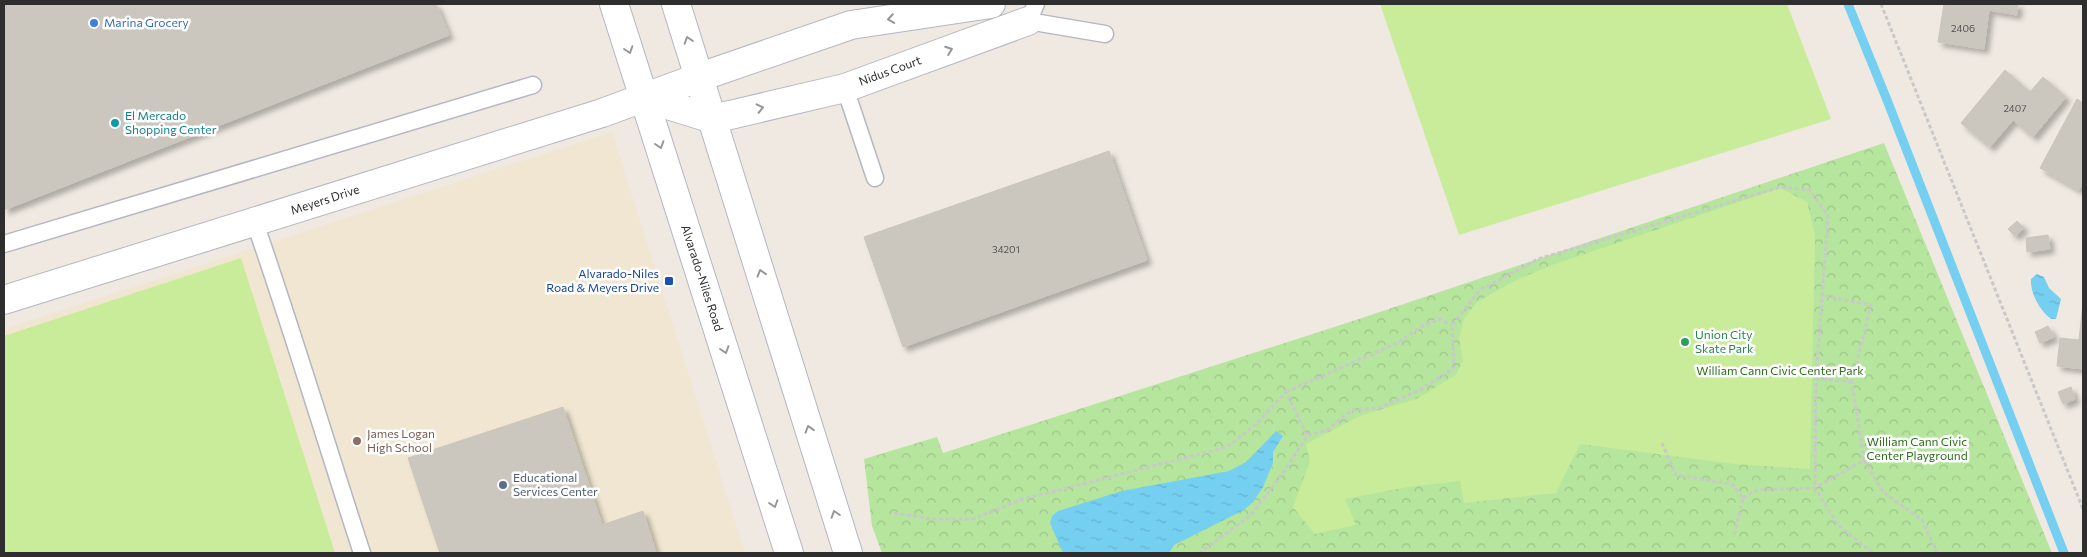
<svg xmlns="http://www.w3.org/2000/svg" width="2087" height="557" viewBox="0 0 2087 557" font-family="Commissioner,sans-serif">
	<defs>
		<pattern id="park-crowns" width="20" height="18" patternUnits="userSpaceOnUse" patternTransform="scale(1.25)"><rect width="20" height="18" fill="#b6e59e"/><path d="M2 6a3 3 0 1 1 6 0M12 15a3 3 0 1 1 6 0" fill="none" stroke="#9dc588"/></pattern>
		<pattern id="water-ripples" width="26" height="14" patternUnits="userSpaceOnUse" patternTransform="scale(1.25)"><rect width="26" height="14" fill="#75cff0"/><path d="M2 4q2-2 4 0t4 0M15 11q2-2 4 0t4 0" fill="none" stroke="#66b2ce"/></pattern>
		<filter id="shadow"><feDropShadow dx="4.5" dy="4.5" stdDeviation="2.5" flood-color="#0004"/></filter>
	</defs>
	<rect width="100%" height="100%" fill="#efe9e1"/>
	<!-- education -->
	<path fill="#f0e6d1" d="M612,132L745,553H4V329Z"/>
	<!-- park -->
	<path fill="url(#park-crowns)" d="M1884,143L2052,553H882L872,526L864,459L937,437L943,453L1356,320Z"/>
	<!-- pitch -->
	<path fill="#c9ec9a" d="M1380,4H1787L1831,119L1459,235Z
		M1780,188L1807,202L1815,235L1810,469L1734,464L1580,444L1556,493L1464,503L1460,481L1408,487L1345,499L1356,525L1315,534L1293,507L1310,461L1306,444L1360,416L1416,399L1456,375L1463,360L1459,338L1464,319L1476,303L1514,281L1552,265Z
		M241,258L335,553H4V336Z"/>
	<!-- water -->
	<path fill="url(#water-ripples)" d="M2037,274L2044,277L2049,288L2061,299L2056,319H2051C2040,310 2030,294 2031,279Z
		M1276,431L1283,436L1273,452V463L1263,487L1253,502L1244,510L1174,545L1169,553H1063L1050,523L1052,516L1058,511L1122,491L1229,471L1246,462Z"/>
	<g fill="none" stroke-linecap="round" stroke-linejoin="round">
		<!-- stream -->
		<path stroke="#75cff0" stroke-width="9" d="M1848,4L1887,100L2064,553"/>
	</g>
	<!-- building -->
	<path fill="#cbc7bf" stroke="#cbc5ba" filter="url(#shadow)" d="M4,4H436L449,35L4,210Z
		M1944,4H2018L2017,15L1989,10L1984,49L1938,42Z
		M2005,70L2030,92L2043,77L2066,97L2033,137L2013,120L1990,147L1961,123Z
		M2077,99L2083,103V181L2079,190L2040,168Z
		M1109,151L1147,260L903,347L864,237Z
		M2017,221L2024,228L2015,236L2008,229Z
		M2048,235L2050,249L2027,252L2026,238Z
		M2083,303V369L2057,366L2060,338L2079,340Z
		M2048,326L2054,337L2040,343L2035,332Z
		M2071,387L2075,399L2063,404L2058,392Z
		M563,407L602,525L643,511L656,553H440L408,458Z"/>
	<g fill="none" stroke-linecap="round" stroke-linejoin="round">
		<!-- service casing -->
		<g stroke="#b4b7c1" stroke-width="19">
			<path id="service" d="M1036,4L1028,21L1105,34
				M845,88L875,178
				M255,223C293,332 326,443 362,553
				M4,244L533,85"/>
		</g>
		<!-- minor casing -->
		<g stroke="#b4b7c1" stroke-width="30">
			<path id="minor" d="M700,77L851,25L991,4
				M713,119L845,88L1028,21"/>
		</g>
		<!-- tertiary casing -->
		<g stroke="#b4b7c1" stroke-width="30">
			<path id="tertiary" d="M645,98L713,119
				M4,300L602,113L700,77"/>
		</g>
		<!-- secondary casing -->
		<g stroke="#b4b7c1" stroke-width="30">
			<path id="secondary" d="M614,4L789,553
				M676,4L848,553"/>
		</g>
		<!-- path -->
		<path stroke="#c9c9c9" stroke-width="3" stroke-dasharray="4 2.5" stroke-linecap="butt" d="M1881,4L2083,509
			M1816,378L1852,382
			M1286,392L1399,342L1424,325L1440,319L1452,325
			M1662,443L1676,475L1732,484L1743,498L1734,535
			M1864,460L1883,492L1922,520L1937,553
			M1743,498L1757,490L1815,488L1864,460L1852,382L1871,305L1821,295
			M894,513L933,519H973L1020,500L1227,447L1254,426L1286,392L1307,436L1327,430L1352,410L1379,408L1420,390L1454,368L1452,325L1480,290L1538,259L1781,187L1810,190L1828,216L1816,378L1815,488L1838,525L1873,553
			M1199,553L1251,515L1285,470L1307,436"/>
		<!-- service -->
		<use href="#service" stroke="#fff" stroke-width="16"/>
		<!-- minor -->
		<use href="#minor" stroke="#fff" stroke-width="28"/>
		<!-- tertiary -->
		<use href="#tertiary" stroke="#fff" stroke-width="28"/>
		<!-- secondary -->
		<use href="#secondary" stroke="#fff" stroke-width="28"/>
	</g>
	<!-- one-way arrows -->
	<defs><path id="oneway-chevron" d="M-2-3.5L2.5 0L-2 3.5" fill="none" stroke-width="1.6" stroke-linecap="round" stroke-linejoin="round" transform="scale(1.25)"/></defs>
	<g stroke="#969696">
		<use href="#oneway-chevron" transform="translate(891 19) rotate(171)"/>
		<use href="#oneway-chevron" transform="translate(688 40) rotate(-108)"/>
		<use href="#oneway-chevron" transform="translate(629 50) rotate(72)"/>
		<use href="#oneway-chevron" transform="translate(949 50) rotate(-20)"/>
		<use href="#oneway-chevron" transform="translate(760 108) rotate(-13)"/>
		<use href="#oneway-chevron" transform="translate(660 145) rotate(72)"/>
		<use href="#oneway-chevron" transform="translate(761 273) rotate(-107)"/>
		<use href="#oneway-chevron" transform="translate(725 350) rotate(72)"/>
		<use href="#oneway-chevron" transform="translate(809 429) rotate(-107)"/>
		<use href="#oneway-chevron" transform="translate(774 504) rotate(72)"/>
		<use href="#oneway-chevron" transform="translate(835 514) rotate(-108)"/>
	</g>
	<!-- markers -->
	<circle fill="#3f7fe0" stroke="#fff" stroke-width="2" cx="94" cy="23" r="5"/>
	<circle fill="#0f9aa8" stroke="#fff" stroke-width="2" cx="115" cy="123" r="5"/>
	<rect fill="#1a4fb4" stroke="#fff" stroke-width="2" x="664" y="276" width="10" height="10" rx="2.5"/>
	<circle fill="#2e9e5b" stroke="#fff" stroke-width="2" cx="1685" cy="342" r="5"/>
	<circle fill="#8d6e63" stroke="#fff" stroke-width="2" cx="357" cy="441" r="5"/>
	<circle fill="#5c6f8a" stroke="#fff" stroke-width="2" cx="503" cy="485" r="5"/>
	<g text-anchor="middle" stroke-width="5" stroke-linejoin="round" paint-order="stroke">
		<!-- number labels -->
		<g font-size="10" fill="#555452">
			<text x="1963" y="32">2406</text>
			<text x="2015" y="112">2407</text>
			<text x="1006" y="253">34201</text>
		</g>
		<!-- shop labels -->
		<g font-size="12" fill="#366cbe" stroke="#fff" text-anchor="start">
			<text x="104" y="27">Marina Grocery</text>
		</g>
		<!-- street labels -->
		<g font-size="12" fill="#2e2e2e" stroke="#fff">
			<text transform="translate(890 71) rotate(-20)" y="4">Nidus Court</text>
			<text transform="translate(325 200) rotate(-18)" y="4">Meyers Drive</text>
			<text transform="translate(702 278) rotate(72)" y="4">Alvarado-Niles Road</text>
		</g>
		<!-- culture labels -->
		<g font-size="12" fill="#0d838f" stroke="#fff" text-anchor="start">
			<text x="125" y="120">El Mercado<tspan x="125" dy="14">Shopping Center</tspan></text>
		</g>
		<!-- transit labels -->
		<g font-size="12" fill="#164399" stroke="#fff" text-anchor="end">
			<text x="659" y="278">Alvarado-Niles<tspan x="659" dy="14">Road &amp; Meyers Drive</tspan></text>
		</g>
		<!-- leisure labels -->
		<g font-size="12" fill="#27864d" stroke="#fff" text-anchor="start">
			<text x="1695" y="339">Union City<tspan x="1695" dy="14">Skate Park</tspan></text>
		</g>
		<!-- park labels -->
		<g font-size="12" fill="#2c6e1b" stroke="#fff">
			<text x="1780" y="375">William Cann Civic Center Park</text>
			<text x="1917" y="446">William Cann Civic<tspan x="1917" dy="14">Center Playground</tspan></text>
		</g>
		<!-- education labels -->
		<g font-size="12" fill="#785e54" stroke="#fff" text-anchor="start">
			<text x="367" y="438">James Logan<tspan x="367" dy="14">High School</tspan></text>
		</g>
		<!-- service labels -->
		<g font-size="12" fill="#4e5e75" stroke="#fff" text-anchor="start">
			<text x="513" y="482">Educational<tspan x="513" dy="14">Services Center</tspan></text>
		</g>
	</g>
	<!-- border -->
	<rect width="2087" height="557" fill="none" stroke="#2e2e2e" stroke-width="10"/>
</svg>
